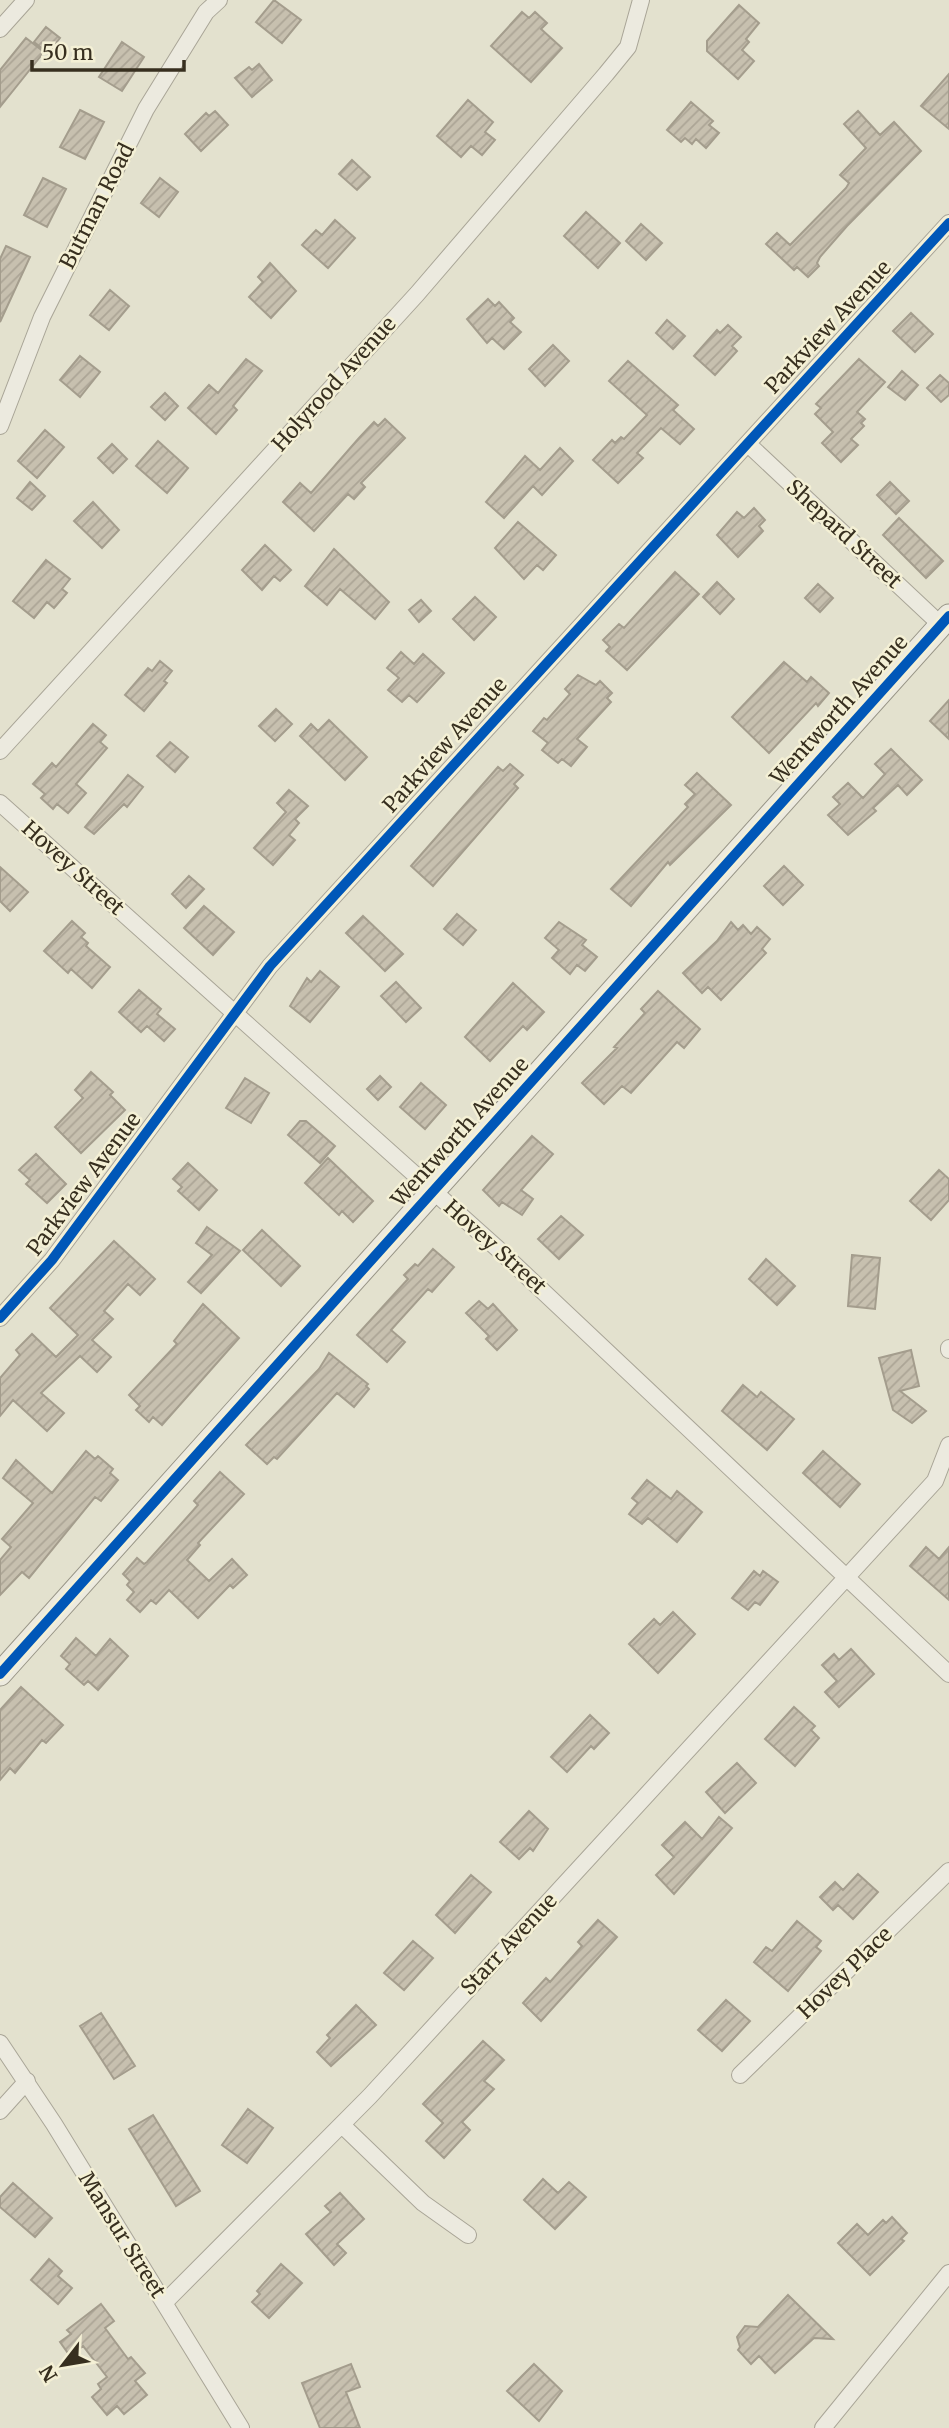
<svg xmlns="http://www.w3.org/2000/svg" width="949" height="2428" viewBox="0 0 949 2428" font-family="Merriweather,serif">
	<defs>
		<pattern id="building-hatch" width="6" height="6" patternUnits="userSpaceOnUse" patternTransform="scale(1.75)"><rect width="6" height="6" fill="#c7c0af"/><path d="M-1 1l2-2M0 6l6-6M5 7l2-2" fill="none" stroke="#aca596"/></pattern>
	</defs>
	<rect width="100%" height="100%" fill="#e3e1ce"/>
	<!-- building -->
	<path fill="url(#building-hatch)" stroke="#a49d8d" stroke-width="2" d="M274,0L301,20L282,43L256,22Z
		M739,5L759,23L746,39L749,42L742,50L754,61L738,79L707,51V41Z
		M522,12L529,18L535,12L547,23L541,29L562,48L531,82L491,46Z
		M46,27L60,38L48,53L34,42Z
		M26,38L44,52L0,107V70Z
		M122,42L144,57L122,91L99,77Z
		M259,64L272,80L252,97L235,78L249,67L252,70Z
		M949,74V129L921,106Z
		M468,100L493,122L485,132L495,140L482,155L471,146L461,157L437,136Z
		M691,102L713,121L709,125L719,133L706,148L696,139L692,144L685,138L681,142L667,130Z
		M80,110L104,122L85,159L60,147Z
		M215,111L228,125L201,151L185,134L206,113L209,116Z
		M858,111L880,135L894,122L921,151L847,226L820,257L817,263L819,266L808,277L797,267L794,270L766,244L777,233L790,245L846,188L849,183L840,175L866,148L844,124Z
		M352,160L370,177L357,190L339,174Z
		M43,178L66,189L47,227L24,215Z
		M160,178L178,192L159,217L141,203Z
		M586,212L620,243L598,268L564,236Z
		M335,220L355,238L328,268L302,245L316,230L322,235Z
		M641,224L662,243L646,260L626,241Z
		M6,246L30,257L0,322V259Z
		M270,263L296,291L271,318L249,297L263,282L258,277Z
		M110,290L129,306L109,330L90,315Z
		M488,299L495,306L499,302L514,318L510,322L521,332L504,349L492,338L487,343L467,319Z
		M911,313L933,334L915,352L893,331Z
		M667,320L685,336L673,349L656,333Z
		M728,325L741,337L732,346L737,351L715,375L694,356L717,330L720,333Z
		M553,345L569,361L545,386L529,369Z
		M80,356L100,372L80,397L60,380Z
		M246,359L262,371L233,406L237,410L216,434L188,408L209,385L218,393Z
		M859,359L885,382L857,412L865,419L861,423L864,426L851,439L858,445L841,462L822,443L833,432L815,414L821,408L816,404Z
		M628,361L678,405L673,410L694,429L680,444L661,428L637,453L643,458L618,483L593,460L612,440L615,443L621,437L624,439L647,415L609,381Z
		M902,371L918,385L905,400L888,387Z
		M940,375L949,383V395L941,402L927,388Z
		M165,393L178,406L165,420L151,407Z
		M385,419L405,438L361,483L365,487L354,499L348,494L314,531L283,502L300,483L311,493L359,438L374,422L378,426Z
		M45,430L64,447L37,478L18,461Z
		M158,441L188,468L167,493L136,466Z
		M112,444L127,459L113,473L98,458Z
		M560,448L573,461L542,495L533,486L504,518L486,502L525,456L540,470Z
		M30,482L45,496L32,510L17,498Z
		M890,482L909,501L896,514L877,495Z
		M93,502L119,530L102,548L74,521Z
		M754,508L765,520L759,526L763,531L738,557L717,535L737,512L744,518Z
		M899,518L943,561L926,578L883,535Z
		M518,522L556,555L543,570L537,565L524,579L495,548Z
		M265,545L291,570L280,581L274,576L262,590L242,570Z
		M334,549L389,602L375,619L340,589L327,605L305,586Z
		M46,560L70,579L62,589L67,593L54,608L47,602L34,618L13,601Z
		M675,572L699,594L627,670L606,651L610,647L603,640L619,624L624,628Z
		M717,582L734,599L720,614L703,597Z
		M818,584L833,598L820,612L805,598Z
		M475,597L496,617L474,640L453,619Z
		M421,600L431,611L419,622L409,610Z
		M401,652L414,664L423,654L444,673L417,702L409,695L402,702L388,690L399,678L387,668Z
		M160,661L172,671L164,681L167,683L144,711L125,695L148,668L152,671Z
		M784,662L807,682L811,677L829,693L818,706L816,703L769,753L732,717Z
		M578,675L596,685L600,681L612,693L607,698L611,702L577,739L587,747L571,766L562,759L558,763L542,750L548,743L533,731L544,718L547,720L570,694L565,689Z
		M949,700V739L930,721Z
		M276,709L292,724L275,741L259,726Z
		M329,720L367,757L345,780L300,736L311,724L318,731Z
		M93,724L106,735L100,742L107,748L76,784L86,793L68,813L57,804L53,809L41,798L45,794L33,784L52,763L56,767Z
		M170,742L188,757L175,772L157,756Z
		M891,749L922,780L907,795L898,785L873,808L876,811L848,835L828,815L840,804L833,797L848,783L863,798L885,774L875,764Z
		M510,764L523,775L514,784L518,788L433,886L411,866L498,767L503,771Z
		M697,773L731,805L670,865L668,862L631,906L611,889L688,807L685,804L695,794L685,785Z
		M128,775L143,787L127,807L124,804L94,834L85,827Z
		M289,790L308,806L295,819L299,823L289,835L295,840L273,865L254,848L286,812L277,803Z
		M784,866L803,885L783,905L764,886Z
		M0,867L28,892L10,911L0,901Z
		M189,876L204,889L186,908L172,894Z
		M204,906L234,932L213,955L184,928Z
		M457,914L476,930L463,945L444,929Z
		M363,916L403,954L385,971L346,933Z
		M72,921L85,933L81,937L88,943L86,946L110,967L92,988L71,969L68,973L44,951Z
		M559,922L586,940L582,945L597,957L585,971L577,965L570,974L552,958L559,950L545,938Z
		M731,922L738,930L743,925L751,934L757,927L770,939L762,949L766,953L721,1000L708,987L702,993L683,973L717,941Z
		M320,971L339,987L310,1022L290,1006L307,978L311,982Z
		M396,982L421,1008L406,1022L381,996Z
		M513,983L544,1012L527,1030L523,1026L490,1061L465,1037Z
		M139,990L161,1009L157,1014L175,1029L164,1041L147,1026L141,1032L119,1012Z
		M658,991L700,1029L684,1048L677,1042L631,1093L622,1086L604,1104L582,1083L617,1048L614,1047L645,1013L641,1009Z
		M91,1072L113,1092L110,1095L125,1110L81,1153L55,1127L83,1098L75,1090Z
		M380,1076L391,1087L378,1100L367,1089Z
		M245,1078L269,1093L251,1123L226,1108Z
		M421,1083L446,1105L425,1129L400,1107Z
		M300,1121H306L335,1146L320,1163L288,1135Z
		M532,1136L553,1154L521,1190L533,1199L522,1215L502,1202L499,1206L483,1190Z
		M36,1154L66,1184L47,1203L26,1184L30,1180L19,1170Z
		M328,1158L373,1201L353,1222L342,1211L339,1215L305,1183Z
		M188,1163L217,1190L199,1210L178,1191L182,1187L173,1179Z
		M939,1170L949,1179V1200L931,1220L910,1201Z
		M561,1216L583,1235L559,1259L538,1239Z
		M207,1227L240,1251L201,1293L188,1282L212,1255L196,1243Z
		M262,1230L300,1266L281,1286L243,1250Z
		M114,1241L155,1279L140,1295L128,1284L104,1311L113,1319L92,1340L111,1357L97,1372L80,1356L41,1393L64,1413L47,1431L13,1400L0,1416V1378L20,1355L16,1350L32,1334L56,1357L78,1335L50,1308Z
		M433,1249L454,1267L432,1292L428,1289L391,1330L405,1342L387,1362L357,1335L408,1279L404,1275L415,1264L418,1266Z
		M852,1255L880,1258L875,1309L848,1306Z
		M766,1259L795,1286L777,1305L749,1279Z
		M479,1301L488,1309L493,1304L517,1330L497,1350L486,1339L489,1336L466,1313Z
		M203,1304L239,1338L162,1425L153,1417L149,1422L136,1410L140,1406L129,1395L177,1344L174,1341Z
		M911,1350L919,1386L900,1391L926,1411L912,1423L893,1410L879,1358Z
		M329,1353L368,1384L366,1386L369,1389L354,1407L337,1393L277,1459L274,1457L267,1464L246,1445L319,1369Z
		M743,1385L757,1397L761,1392L794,1419L767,1450L722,1411Z
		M86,1451L95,1459L98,1456L113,1469L110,1473L118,1480L101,1501L95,1497L29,1578L22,1572L0,1595V1560L11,1547L2,1539L33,1503L3,1478L16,1460L52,1493Z
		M823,1451L860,1484L840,1507L803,1473Z
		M220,1472L244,1494L198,1543L200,1545L187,1560L209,1581L232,1559L247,1575L233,1588L230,1585L198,1618L169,1590L156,1604L151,1600L140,1612L127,1600L134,1592L127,1585L130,1581L123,1574L137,1558L144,1564L147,1562L198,1505L194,1501Z
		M647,1480L671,1499L677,1491L702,1512L677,1542L648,1518L642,1524L629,1514L638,1503L632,1498Z
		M926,1547L939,1559L949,1547V1600L910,1566Z
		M754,1571L760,1576L763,1571L778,1582L760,1605L755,1602L748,1610L732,1598Z
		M673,1612L695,1634L658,1673L629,1644L654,1619L660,1625Z
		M76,1638L96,1656L110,1639L128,1656L98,1690L88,1681L84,1685L66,1669L70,1664L61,1656Z
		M851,1649L874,1674L839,1707L825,1692L837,1681L822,1665L834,1654L839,1660Z
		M21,1687L63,1725L46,1743L42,1740L15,1773L10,1768L0,1780V1710Z
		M794,1707L815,1726L811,1730L819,1738L795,1766L765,1739Z
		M590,1715L609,1733L594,1749L591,1746L567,1772L551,1757Z
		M737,1763L756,1783L725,1813L706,1792Z
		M529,1811L548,1829L533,1851L530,1848L519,1859L500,1842Z
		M719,1817L732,1828L674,1894L656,1875L674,1857L662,1845L685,1822L702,1839Z
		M858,1874L878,1892L853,1919L838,1905L833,1910L820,1897L835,1882L843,1890Z
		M471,1875L491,1892L455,1933L436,1915Z
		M598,1920L617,1937L541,2021L523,2003L546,1978L550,1982L582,1946L578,1942Z
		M797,1921L821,1941L816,1947L821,1951L788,1991L754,1962L766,1947L772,1951Z
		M413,1941L433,1958L404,1990L384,1973Z
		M726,2000L750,2021L722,2051L698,2030Z
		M356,2005L376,2025L331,2066L317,2052L330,2038L327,2035Z
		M101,2013L135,2066L114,2079L80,2026Z
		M483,2041L504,2060L484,2081L494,2089L462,2122L470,2130L444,2158L426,2141L443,2123L423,2104Z
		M248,2109L273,2128L247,2163L222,2145Z
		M153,2115L200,2191L176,2206L129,2129Z
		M543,2179L558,2193L569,2182L586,2197L555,2229L524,2200Z
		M13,2183L52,2218L35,2237L0,2207V2197Z
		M340,2193L364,2219L337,2244L346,2253L334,2265L306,2234L331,2212L325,2206Z
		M892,2217L907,2233L901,2239L904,2241L870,2275L838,2243L857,2224L868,2235L883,2220L886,2223Z
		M49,2259L62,2271L58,2276L72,2288L58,2304L31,2280Z
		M281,2264L302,2283L269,2318L252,2302L260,2294L257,2291Z
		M788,2295L833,2339L814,2338L775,2373L759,2356L751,2364L738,2350L740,2347L737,2337L745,2326L758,2327Z
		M101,2304L114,2321L105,2328L128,2359L131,2357L145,2373L135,2381L147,2395L124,2414L117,2406L107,2415L92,2397L101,2389L98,2384L107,2377L83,2346L70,2356L60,2342L71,2334L67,2330Z
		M351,2364L360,2387L346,2392L360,2428H320L302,2383Z
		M534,2364L562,2391L539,2421L507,2391Z"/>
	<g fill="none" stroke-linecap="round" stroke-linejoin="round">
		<!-- street casing -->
		<g stroke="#a9a597" stroke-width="18">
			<path id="street" d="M0,29L26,0
				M0,426L42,317L146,109L206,12L219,0
				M748,444L941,625
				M0,751L417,294L606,74L628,47L641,0
				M0,803L498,1249L949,1674
				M0,1318L52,1260L270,966L949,223
				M949,1348V1350
				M0,2043L54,2124L241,2428
				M740,2075L949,1871
				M0,2111L27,2081
				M342,2125L423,2203L468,2235
				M164,2303L370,2096L935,1481L949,1445
				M823,2428L949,2273"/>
		</g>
		<!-- secondary casing -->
		<g stroke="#989587" stroke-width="25">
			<path id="secondary" d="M0,1674L949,616"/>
		</g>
		<!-- street -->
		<use href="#street" stroke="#eceadf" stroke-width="16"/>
		<!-- secondary -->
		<use href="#secondary" stroke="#eceadf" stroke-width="23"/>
		<!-- cycleway casing -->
		<g stroke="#f4f0d5" stroke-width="15">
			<path id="cycleway" d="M0,1318L52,1260L270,966L949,223
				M0,1674L949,616"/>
		</g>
		<!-- cycleway -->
		<use href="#cycleway" stroke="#0057b8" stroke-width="10"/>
	</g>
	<g text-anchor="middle" stroke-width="5" stroke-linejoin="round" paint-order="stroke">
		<!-- street labels -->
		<g font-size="21" fill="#372f1f" stroke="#f4f0d5">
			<text transform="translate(97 206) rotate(-63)" y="7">Butman Road</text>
			<text transform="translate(828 327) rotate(-47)" y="7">Parkview Avenue</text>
			<text transform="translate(334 384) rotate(-48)" y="7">Holyrood Avenue</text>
			<text transform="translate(844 534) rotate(43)" y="7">Shepard Street</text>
			<text transform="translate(839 710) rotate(-48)" y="7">Wentworth Avenue</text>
			<text transform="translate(445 745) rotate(-48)" y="7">Parkview Avenue</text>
			<text transform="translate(73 868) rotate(42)" y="7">Hovey Street</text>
			<text transform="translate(460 1132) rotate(-48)" y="7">Wentworth Avenue</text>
			<text transform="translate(84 1184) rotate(-53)" y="7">Parkview Avenue</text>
			<text transform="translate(495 1247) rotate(42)" y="7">Hovey Street</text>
			<text transform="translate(509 1944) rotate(-47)" y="7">Starr Avenue</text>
			<text transform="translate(845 1973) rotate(-44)" y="7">Hovey Place</text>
			<text transform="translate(122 2235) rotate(58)" y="7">Mansur Street</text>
		</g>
	</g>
	<!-- north arrow -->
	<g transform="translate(63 2365) rotate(239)" stroke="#f4f0d5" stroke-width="5" paint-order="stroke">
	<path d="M0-5L12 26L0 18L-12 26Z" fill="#372f1f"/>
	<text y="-10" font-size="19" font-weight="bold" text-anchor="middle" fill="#372f1f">N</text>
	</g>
	<!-- scale -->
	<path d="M32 60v10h152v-10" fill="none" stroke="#372f1f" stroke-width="3.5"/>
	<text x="42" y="60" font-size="21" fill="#372f1f" stroke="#f4f0d5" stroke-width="5" paint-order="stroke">50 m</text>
</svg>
